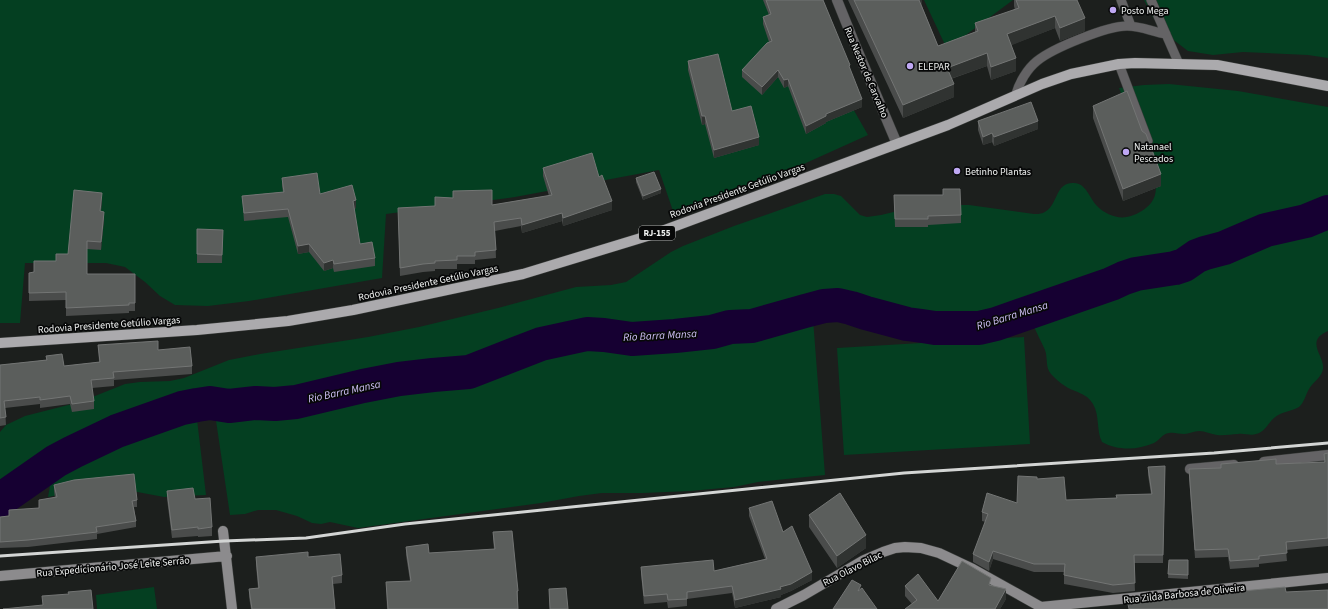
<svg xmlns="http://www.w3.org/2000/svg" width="1328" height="609" viewBox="0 0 1328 609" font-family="'Source Sans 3',sans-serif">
	<rect width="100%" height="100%" fill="#1c1f1d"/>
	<!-- green -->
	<path fill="#043f21" d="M0,0H791L868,135L786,172L673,211L659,170L515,197L386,214L382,278L249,301L208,306L175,305L160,296L145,282L125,267L106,263H25L20,323H0Z
		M924,0H1013L947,49Z
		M1144,0H1328V58L1308,55L1243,52L1213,55L1188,51L1171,38L1159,26L1152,16Z
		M1169,84L1238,91L1328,107V206L1219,238L1187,251L1172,258L1140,267L997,311L973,316L938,317L916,316L893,311L863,294L814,293L800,295L751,318L732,322L683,329H631L601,324L590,325L537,338L464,367L446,364L419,366L285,394L264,395L232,399L198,398L78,437L62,446L47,458L28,475L0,496V432L6,425L25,416L80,402L125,384L140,382L170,381L184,378L229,360L260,354L368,337L419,327L498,308L576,287L611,285L626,282L671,252L683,246L734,226L825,194H834L841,196L860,215L867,217L881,215L906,209L955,205H969L1034,214C1036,214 1040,214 1043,213C1059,206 1054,182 1074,183C1086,183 1090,199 1097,206C1106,215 1119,220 1131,216C1138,214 1146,209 1151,203C1158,194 1156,184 1154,174L1119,88L1144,85Z
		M1328,223V331C1304,341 1325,356 1323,369C1322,377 1313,382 1309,389C1306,394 1304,403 1299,407C1291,412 1282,411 1274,418C1268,423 1265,432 1256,434C1251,436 1244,433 1238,434C1231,434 1224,436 1217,435C1211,434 1205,431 1199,431C1194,431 1189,434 1184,434C1179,434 1174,432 1169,433C1162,434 1160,440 1154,443C1138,450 1118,451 1102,442C1096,430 1100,416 1093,404C1086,392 1075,393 1065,386C1060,383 1055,378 1051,374C1045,367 1048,358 1045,350C1041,341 1036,332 1032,322L1135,284L1180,271L1266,237L1303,230Z
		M813,319L825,475L758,482L734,487L690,491L643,493H602L579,496L541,503L358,528L330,522L321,524L312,523L297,516L276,510H258L245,514L230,515L215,414L242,416L276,415L368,399L418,389L466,383L502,375L572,348L590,343L627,349L735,334L758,332Z
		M1024,337L1030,444L844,455L837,348Z
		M196,411L206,495L164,497L132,491L58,495L48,497L50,486L19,503L43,477L57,465L70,456L131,432Z
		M154,587L157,609H97L96,595Z"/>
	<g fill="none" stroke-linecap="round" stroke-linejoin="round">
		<!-- river -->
		<path stroke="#160032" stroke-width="34" d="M0,500L56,461L73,452L117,431L182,408L197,405L210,403L229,406L256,403L275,404L296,402L363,386L399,379L433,375L469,372L541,344L587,334L604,335L632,339L675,336L712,332L730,327L752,326L805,311L824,306L838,305L851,308L866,313L907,324L922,326L935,328H979L996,324L1111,284L1124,278L1136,274L1175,268L1184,265L1197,256L1205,253L1224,248L1266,230L1306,221L1328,212"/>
		<!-- lane casing -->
		<g stroke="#3a3d3b" stroke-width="10">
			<path id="lane" d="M1121,0L1131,26
				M1151,0L1179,64
				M1119,64L1148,141
				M1016,94C1019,83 1027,69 1037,61C1053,48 1107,26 1127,26C1141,26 1153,32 1166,34"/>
		</g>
		<!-- street casing -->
		<g stroke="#3a3d3b" stroke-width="11">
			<path id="street" d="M837,0L856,47L897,144
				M1264,462L1328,455
				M1190,469L1234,465"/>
		</g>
		<!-- secondary casing -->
		<g stroke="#3a3d3b" stroke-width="11">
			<path id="secondary" d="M223,531L232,609
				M0,576L227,556
				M776,609L804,595L864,560L883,552L895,548L905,547L921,548L939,553L973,569L1041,607L1328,578"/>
		</g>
		<!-- primary casing -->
		<g stroke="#3a3d3b" stroke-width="11">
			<path id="primary" d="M0,343L197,330L288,321L353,310L523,274L654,234L948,125L1042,84L1071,74L1119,64L1135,63L1217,65L1328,86"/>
		</g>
		<!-- lane -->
		<use href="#lane" stroke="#646365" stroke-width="9"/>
		<!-- street -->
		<use href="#street" stroke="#646365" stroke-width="10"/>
		<!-- secondary -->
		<use href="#secondary" stroke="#8c8b8d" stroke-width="10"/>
		<!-- primary -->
		<use href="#primary" stroke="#abaaad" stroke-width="10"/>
		<!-- rail -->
		<path stroke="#d3d5d4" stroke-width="3" d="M0,556L224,541L306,538L405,524L904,473L1214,453L1328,443"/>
	</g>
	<!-- wall -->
	<path fill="#4a4c4b" d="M763,0H823L850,70L862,107L826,122V123L806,134L788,86L784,88L778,77L762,95L742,77V70L769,42L763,24V17L769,15Z
		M848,0H922V6L938,46L975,32V23L1015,10L1014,6V0H1077L1085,31L1060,41L1055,28L1011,45L1016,71L991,80L987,66L951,79L954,97L903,118Z
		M688,61L732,111L759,145L714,158L705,124L702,125L688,70Z
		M1093,106L1142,131L1161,186L1123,201L1093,118Z
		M978,121L1038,129L994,146L992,142L983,145L978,130Z
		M543,168L599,177L612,210L563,226L562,221L522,233L521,226L495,231L496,258L475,260V264H457V269H435V271L423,272L400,276L398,208L492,205L549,196L543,176Z
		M282,178L320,194L356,208L354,209L360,244L375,258V266L334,272L333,268L324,271L309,252L298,254L288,217L244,221L242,196L283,192L282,186Z
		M636,178L661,193L643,200L636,182Z
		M894,195L961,215V223L928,225V227H895Z
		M102,201L101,211L104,219L101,250L87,249V274H135V311H129V313L66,316V300L29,301V273L34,272L56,261L68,254Z
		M197,229L223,230L222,263H197Z
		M98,345L158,350L192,366V374L114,380V386L92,388L94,401V409L72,412L70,404L40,408V404L5,408L6,425L0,426V365L46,360V356L64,366L99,362Z
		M1328,453V546L1286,550L1287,561L1259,564V567L1230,569L1228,557L1195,558L1189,477V469L1221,468L1276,464L1324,462Z
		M1165,466L1163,563H1134L1135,591L1113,593L1064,584V572H1034L993,559L989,571L973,562V554L986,522L982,521V512L1017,503L1037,479L1066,500L1116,498V495L1151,494L1148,475V467Z
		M54,485L137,500V507H134L136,521V527L97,534V539L28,547L0,548V517L9,516V510L39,508V500L55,498L54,491Z
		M167,491L195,499L212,527V536L198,537V536L172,538L167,499Z
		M749,508L783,532L812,580L791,591L781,595V597L735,608L732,593L687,599V606L668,608L667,602L644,604L641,574V567L714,571L765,559L749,516Z
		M809,515L866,548L837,568L809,527Z
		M493,532L518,591V599H517L518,609H387L386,582L410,581L406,555V547L429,553L494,549L493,540Z
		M256,557H308L342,575V583L333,584L335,609H251L249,597V589L258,588L256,565Z
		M1169,560H1188V579L1168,578Z
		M991,585L1006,599L1000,609H905L912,604L905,596V586L938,601Z
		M549,589L568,609H550Z"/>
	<!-- shaded-wall -->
	<path fill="#303331" d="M919,0H922V11Z
		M1055,16V28L1007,47V34Z
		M1085,18V31L1060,41V28Z
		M987,53V66L947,80V68Z
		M1016,58V71L991,80V67Z
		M778,70V77L762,95V87Z
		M788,79V86L784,88V80Z
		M954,84V97L903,118V105Z
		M862,99V107L826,122V123L806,134V126L826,114Z
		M702,116H705V124L702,125Z
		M1038,121V129L994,146V137Z
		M992,133V142L983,145V137Z
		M759,137V145L714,158V150Z
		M1161,174V186L1123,201V189Z
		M661,189V193L643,200V196Z
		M102,193V201L100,219V211Z
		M356,200V208L353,209V201Z
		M612,201V210L563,226V218Z
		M104,212V219L101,250V242Z
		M562,213V221L522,233V225Z
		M309,244V252L298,254V246Z
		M333,260V268L324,271V263Z
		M866,535V548L837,568V556Z
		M993,551V559L989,571V562Z
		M812,572V580L791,591L781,595V597L735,608V600L780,587Z
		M1006,589V599L1000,609H995Z"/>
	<!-- building -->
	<path fill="#5b5e5c" stroke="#737574" d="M766,0H823L850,65L849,66L862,99L826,114V116L806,126L788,79L784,80L778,70L762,87L742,70L767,43L772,41L763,17L771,14Z
		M854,0H919L938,46L978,31L975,23L1019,8L1016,0H1077L1085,18L1060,28L1055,16L1007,34L1016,58L991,67L987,53L947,68L954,84L903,105Z
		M718,54L732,111L751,106L759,137L714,150L705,116H702L688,61Z
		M1127,91L1142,131L1146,134L1161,174L1123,189L1093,106Z
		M1031,102L1038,121L994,137L992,133L983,137L978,121Z
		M592,153L599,177L602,175L612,201L563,218L562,213L522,225L521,218L494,222L496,250L475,252V256H457V260L435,261V263L423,264L400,268L398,208L435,206V197L453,198V191L492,190V205L552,195L543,168Z
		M654,172L661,189L643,196L636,178Z
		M317,173L320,194L352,185L356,200L353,201L360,244L372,242L375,258L334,264L333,260L324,263L309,244L298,246L288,209L244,213L242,196L284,192L282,178Z
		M943,189H960L961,215L928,216V219H895L894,195H943Z
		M74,190L102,193L100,211L104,212L101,242L87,241V274H135V303H129V305L66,308V292L29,293V273L34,272V261H56V254H68Z
		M197,229L223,230L222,255L197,254Z
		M158,341V350L190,347L192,366L113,372L114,378L91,380L94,401L72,404L70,396L40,400V397L4,401L6,417L0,418V365L47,360L46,356L62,354L64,366L100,362L98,345Z
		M1328,453V538L1286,542L1287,553L1259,556V559L1230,561L1228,549L1195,550L1189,469L1221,468V464L1266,460L1276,459V464L1325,462L1324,454Z
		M1165,466L1163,555H1134L1135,583L1113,585L1064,575L1065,564H1034L993,551L989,562L973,554L988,514L982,512L987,493L1017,503L1018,476L1037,477V479L1064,477L1066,500L1117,498L1116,495L1152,494L1148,467Z
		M134,474L137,500L132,501L136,521L96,527L97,532L28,540L0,542V517L9,516V510L39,508V500L57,497L54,485L74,480Z
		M193,488L195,499L210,498L212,527L198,529V527L172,530L167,491Z
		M840,493L866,535L837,556L809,515Z
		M772,501L783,532L792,526L812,572L791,584L780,587L781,589L735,600L732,586L687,592V599L668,600L667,594L644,596L641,567L713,560L714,571L767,559L749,508Z
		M512,531L518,591H517L518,609H388L386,582L411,581L406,547L428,544L429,553L495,549L493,532Z
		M308,552V557L340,554L342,575L332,577L335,609H252L249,589L259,588L256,557Z
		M1169,560H1188V575L1168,574Z
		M962,561L991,578L989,585L1006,589L995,609H905L917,600L905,586L918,574L938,601Z
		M852,580L861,585L858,591L862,588L877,609H833Z
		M1285,587L1286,592L1328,590V609H1129L1128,604L1217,594L1242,592V591Z
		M566,588L568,609H550L549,589Z
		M91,590L93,609H3L43,605L42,596L69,594L68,592Z"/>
	<!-- markers -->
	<g fill="#bfa8f4" stroke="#070808" stroke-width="1.5">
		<circle cx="1113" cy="10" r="4"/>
		<circle cx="910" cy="66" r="4"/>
		<circle cx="1126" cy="152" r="4"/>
		<circle cx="957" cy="171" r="4"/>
	</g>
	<g text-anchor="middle" stroke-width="3.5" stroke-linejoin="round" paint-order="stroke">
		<!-- shield labels -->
		<rect fill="#070808" stroke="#aaacab" stroke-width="1" x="639" y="226" width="36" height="14" rx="3"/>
		<g font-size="9" font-weight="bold" fill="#f0f2f1">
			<text x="657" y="236">RJ-155</text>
		</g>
		<!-- poi labels -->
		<g font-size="10" fill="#f0f2f1" stroke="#070808" text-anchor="start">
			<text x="1121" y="14">Posto Mega</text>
			<text x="918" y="70">ELEPAR</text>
			<text x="1134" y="150">Natanael<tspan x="1134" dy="12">Pescados</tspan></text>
			<text x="965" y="175">Betinho Plantas</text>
		</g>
		<!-- street labels -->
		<g font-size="10" fill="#f0f2f1" stroke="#070808">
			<text transform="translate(867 72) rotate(67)" y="4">Rua Nestor de Carvalho</text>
			<text transform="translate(737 190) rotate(-20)" y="4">Rodovia Presidente Getúlio Vargas</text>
			<text transform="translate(428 282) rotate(-12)" y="4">Rodovia Presidente Getúlio Vargas</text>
			<text transform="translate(109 324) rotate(-4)" y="4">Rodovia Presidente Getúlio Vargas</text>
			<text transform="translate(113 566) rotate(-5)" y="4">Rua Expedicionário José Leite Serrão</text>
			<text transform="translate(852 568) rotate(-27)" y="4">Rua Olavo Bilac</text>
			<text transform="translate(1184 593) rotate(-6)" y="4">Rua Zilda Barbosa de Oliveira</text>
		</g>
		<!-- water labels -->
		<g font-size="11" font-style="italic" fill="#d1c2f8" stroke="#070808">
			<text transform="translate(1012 315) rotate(-17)" y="4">Rio Barra Mansa</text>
			<text transform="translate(660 335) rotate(-3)" y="4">Rio Barra Mansa</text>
			<text transform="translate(344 391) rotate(-12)" y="4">Rio Barra Mansa</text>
		</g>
	</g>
</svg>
